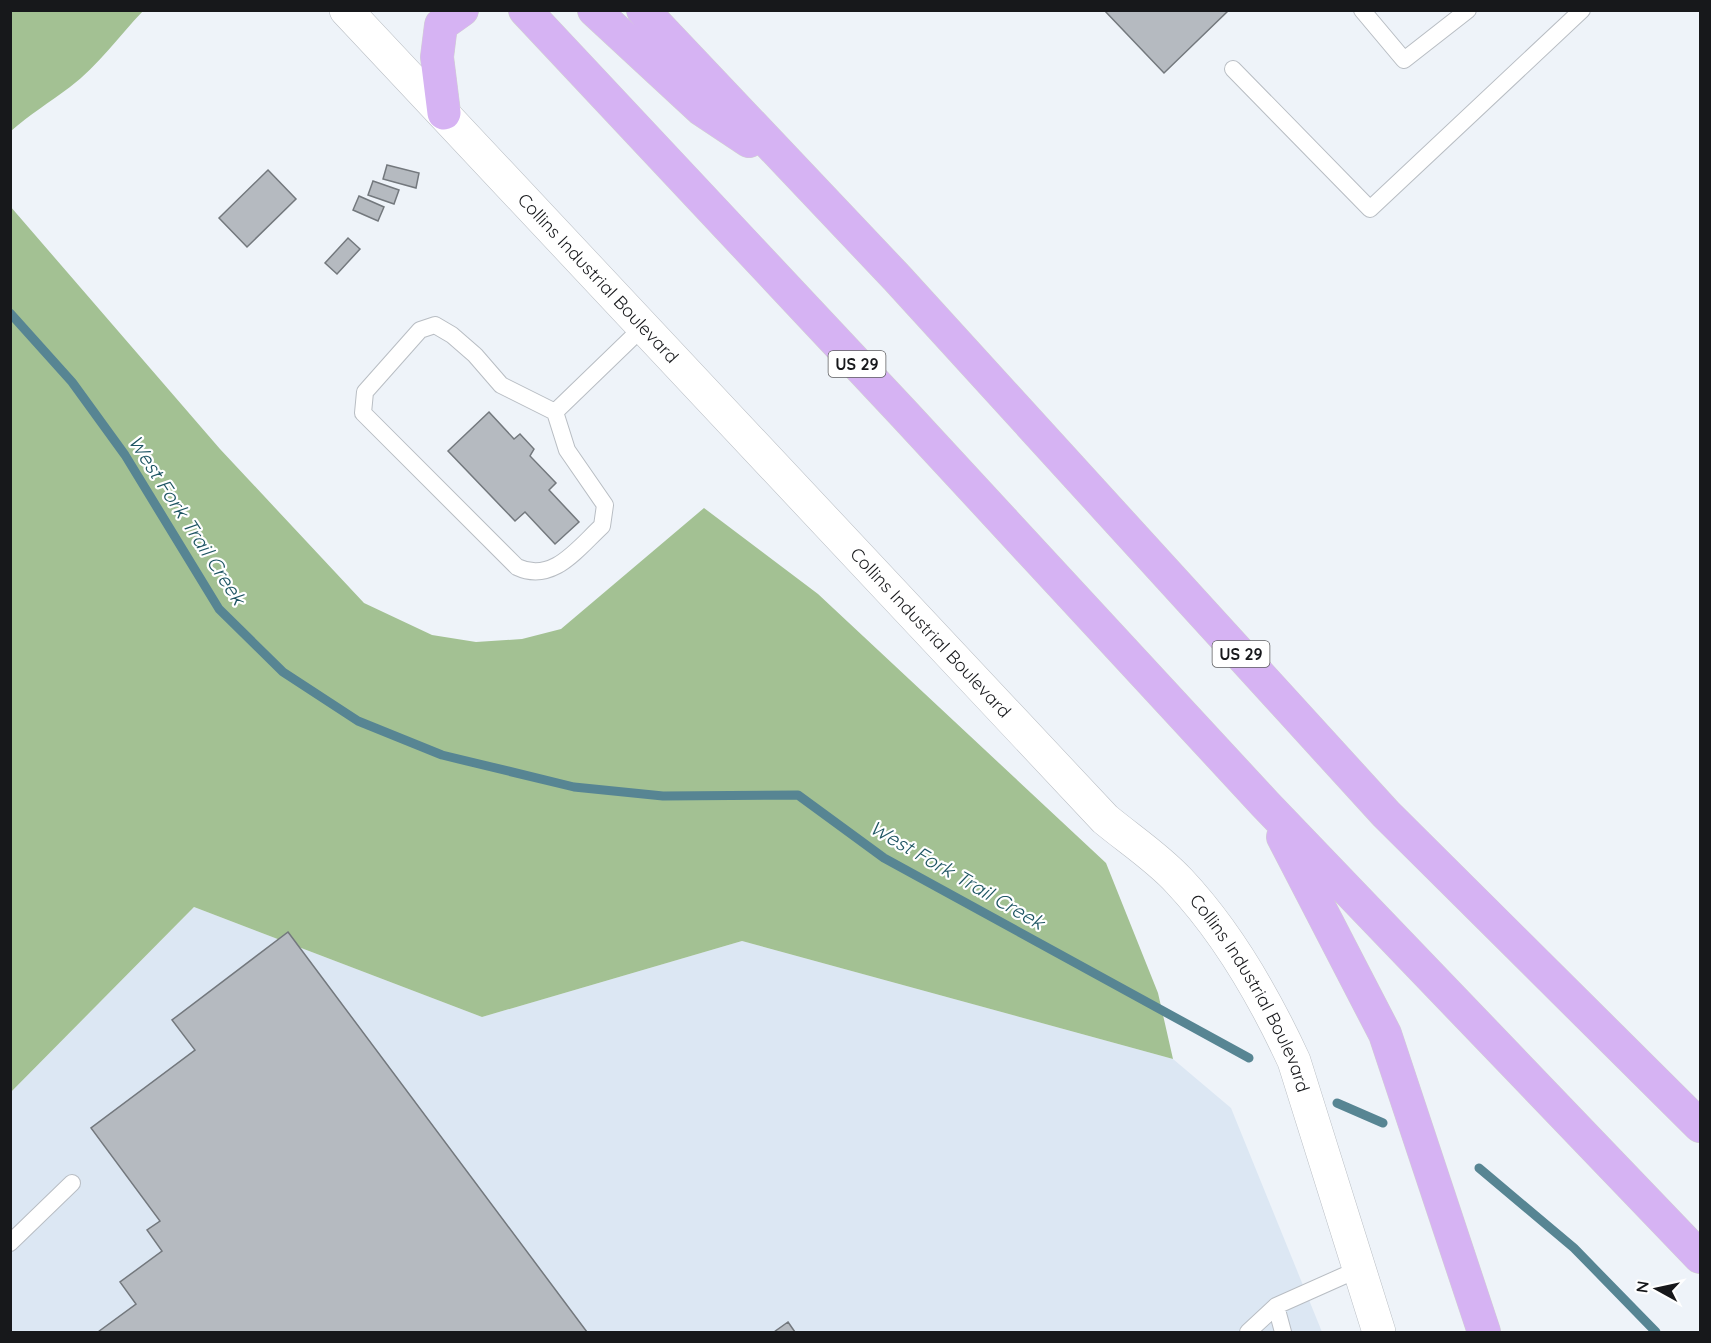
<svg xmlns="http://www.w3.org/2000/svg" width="1711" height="1343" viewBox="0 0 1711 1343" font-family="Quicksand,sans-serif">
	<rect width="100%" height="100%" fill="#eef3f9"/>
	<!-- built -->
	<path fill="#dce7f3" d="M194,907L482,1017L742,941L1173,1059L1231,1108L1322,1332H11V1092Z"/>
	<!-- forest -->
	<path fill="#a3c193" d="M11,10H143V11C119,36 98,66 70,87C50,102 29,115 11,131Z
		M10,206L220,449L364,603L432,635L476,642L522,639L561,629L704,508L818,594L1106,863L1158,993L1173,1059L742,941L482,1017L194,907L11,1092Z"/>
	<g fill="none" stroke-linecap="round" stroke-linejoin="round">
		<!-- stream -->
		<path stroke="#578593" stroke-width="9" d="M10,313L72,382L125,455L219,609L283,672L358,721L442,755L574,787L663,796L798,795L884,858L1249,1058
			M1337,1103L1383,1123
			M1479,1168L1574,1248L1656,1332"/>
	</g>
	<!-- building -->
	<path fill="#b5bac0" stroke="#73787d" stroke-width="1.5" d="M1104,10H1229L1164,73Z
		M387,165L419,173L416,188L383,179Z
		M268,170L296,199L247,247L219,218Z
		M373,181L399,190L394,204L368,195Z
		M359,196L384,207L378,221L353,210Z
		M348,238L360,249L337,274L325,263Z
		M489,412L514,439L520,434L534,449L530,456L556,483L549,490L579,522L555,544L525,512L515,521L448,451Z
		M288,932L587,1332H98L136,1304L120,1282L162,1251L147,1230L160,1221L91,1128L195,1050L172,1020Z
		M788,1322L795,1332H774Z"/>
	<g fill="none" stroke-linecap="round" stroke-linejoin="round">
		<!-- service casing -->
		<g stroke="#b8bdc3" stroke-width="18">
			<path id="service" d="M1362,10L1404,60L1468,10
				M1233,69L1370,209L1582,10
				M435,325L452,335L475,355L501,385L555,412L567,450L605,505L602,526C578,548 553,584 517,567L363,413L365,392L420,330Z
				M555,412L644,326
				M10,1243L72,1183
				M1248,1332L1276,1306
				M1283,1332L1276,1306L1359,1269"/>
		</g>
		<!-- tertiary casing -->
		<g stroke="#b8bdc3" stroke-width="34">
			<g id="tertiary">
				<path id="s1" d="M346,10L1105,819C1129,839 1158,858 1179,881C1228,933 1264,996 1294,1061L1379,1332"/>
			</g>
		</g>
		<!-- motorway casing -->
		<g stroke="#d1d1d1" stroke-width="34">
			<path id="motorway" d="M525,10L905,415L1265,804L1700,1257
				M594,10L701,109L749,141
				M643,10L897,278L1386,814L1700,1126
				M444,113L437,57L441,25L462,10
				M1283,837L1385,1034L1484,1332"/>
		</g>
		<!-- service -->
		<use href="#service" stroke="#fff" stroke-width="16"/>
		<!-- tertiary -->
		<use href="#tertiary" stroke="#fff" stroke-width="33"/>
		<!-- motorway -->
		<use href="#motorway" stroke="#d6b3f3" stroke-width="33"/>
	</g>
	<g text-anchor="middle" stroke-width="4.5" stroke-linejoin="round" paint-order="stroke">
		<!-- shield labels -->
		<g fill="#fff" stroke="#5d5d5f" stroke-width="1.5">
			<rect x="828.5" y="351" width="57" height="26" rx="4.5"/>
			<rect x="1212.5" y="641" width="57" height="26" rx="4.5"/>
		</g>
		<g font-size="16" font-weight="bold" fill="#17181b">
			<text x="857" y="370">US 29</text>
			<text x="1241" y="660">US 29</text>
		</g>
		<!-- street labels -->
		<g font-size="18" fill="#17181b" stroke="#fff">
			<text dy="6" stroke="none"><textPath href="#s1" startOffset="368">Collins Industrial Boulevard</textPath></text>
			<text dy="6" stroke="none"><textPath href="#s1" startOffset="854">Collins Industrial Boulevard</textPath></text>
			<text dy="6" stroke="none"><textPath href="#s1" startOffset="1340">Collins Industrial Boulevard</textPath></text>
		</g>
		<!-- water labels -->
		<g font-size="20" font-style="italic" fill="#1e5563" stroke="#fff">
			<text transform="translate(187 520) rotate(57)" y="7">West Fork Trail Creek</text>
			<text transform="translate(957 875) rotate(30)" y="7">West Fork Trail Creek</text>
		</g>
	</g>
	<!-- border -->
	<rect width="1711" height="1343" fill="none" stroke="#17181b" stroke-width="24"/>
	<!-- north arrow -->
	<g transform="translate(1657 1289) rotate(278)" stroke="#ffffff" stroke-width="4.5" paint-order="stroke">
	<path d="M0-4.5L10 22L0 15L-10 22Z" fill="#17181b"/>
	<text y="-9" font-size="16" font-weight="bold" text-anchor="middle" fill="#17181b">N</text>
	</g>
</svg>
